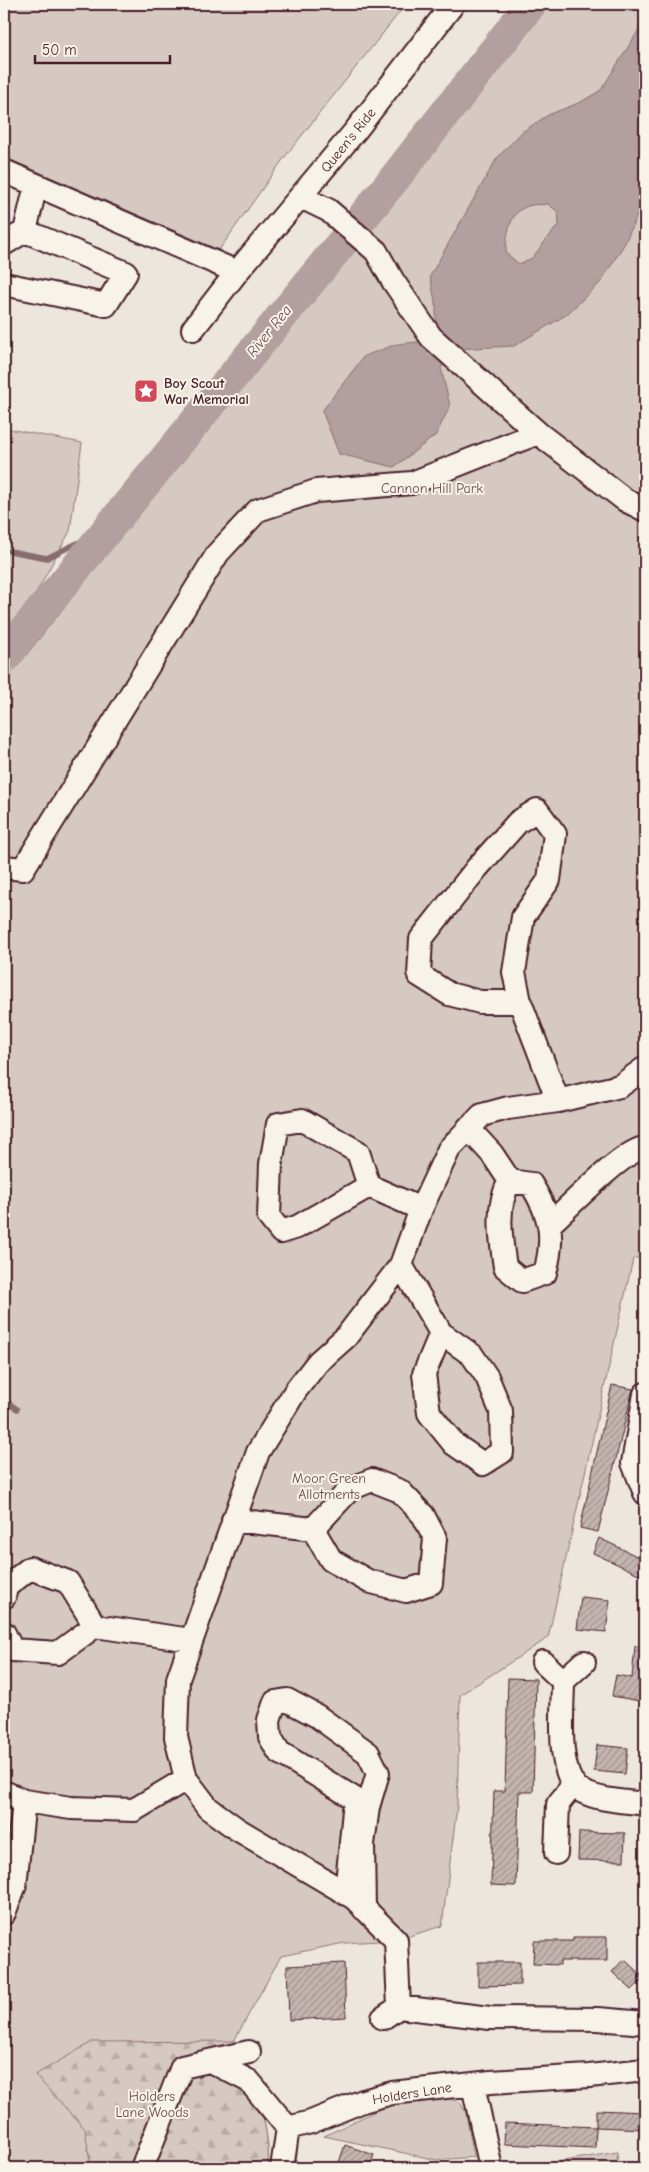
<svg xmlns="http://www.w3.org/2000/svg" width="649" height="2172" viewBox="0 0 649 2172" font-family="'Comic Neue',sans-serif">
	<defs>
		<pattern id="forest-firs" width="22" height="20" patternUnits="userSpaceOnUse" patternTransform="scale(1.25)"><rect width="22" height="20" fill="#d5c9c2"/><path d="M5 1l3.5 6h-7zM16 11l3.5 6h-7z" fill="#b8aca7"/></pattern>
		<pattern id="building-hatch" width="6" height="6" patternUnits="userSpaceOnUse" patternTransform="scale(1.25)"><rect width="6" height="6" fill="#c4b5b0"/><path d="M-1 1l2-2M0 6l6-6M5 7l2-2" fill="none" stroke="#a1938f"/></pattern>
	</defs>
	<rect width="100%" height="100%" fill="#ece6dd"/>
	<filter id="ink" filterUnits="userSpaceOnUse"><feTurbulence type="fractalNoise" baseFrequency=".02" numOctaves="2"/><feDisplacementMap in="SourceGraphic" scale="10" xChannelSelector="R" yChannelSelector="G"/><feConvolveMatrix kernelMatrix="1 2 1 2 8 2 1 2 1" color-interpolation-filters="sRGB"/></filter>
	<g filter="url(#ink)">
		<!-- green -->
		<path fill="#d5c9c2" stroke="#907476" d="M4,4H406L284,158L219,250L4,157Z
			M544,4H645V1255L633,1259L548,1638L460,1695L457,1806L442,1926L396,1940L344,1943L281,1956L234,2041C252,2083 271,2122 268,2168H4V683Z
			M4,428L82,443L70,531L25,613L4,640Z
			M446,2097L460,2102L466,2113L474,2157L437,2160L324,2136L390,2104Z
			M618,2152L616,2168L526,2167Z"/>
		<!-- forest -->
		<path fill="url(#forest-firs)" stroke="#907476" d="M234,2041C252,2083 271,2122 268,2168H91L85,2129L35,2075L92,2042Z"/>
		<!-- water -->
		<path fill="#b39f9d" stroke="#896c6f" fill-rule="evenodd" d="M645,20V197L625,243L601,282L566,315L514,346L454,349L441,368L450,406L436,435L394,467L339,454L322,411L364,356L397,344L436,340V306L430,276L497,158L522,132L548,115L581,102L601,90ZM548,204L558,212L559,224L532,258L519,264L506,253C506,236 509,212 528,206C533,204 542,205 548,204Z"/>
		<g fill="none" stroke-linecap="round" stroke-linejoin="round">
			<!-- stream -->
			<path stroke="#896c6f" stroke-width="5.5" d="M4,550L47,558L108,528
				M4,1400L17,1409"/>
			<!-- river -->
			<path stroke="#b39f9d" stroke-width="32" d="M4,656L394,179L531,4"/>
		</g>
		<!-- building -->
		<path fill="url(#building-hatch)" stroke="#4a1f2b" d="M612,1385L633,1389L598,1532L580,1528Z
			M599,1538L645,1560V1577L593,1553Z
			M581,1597L610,1600L606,1632L577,1629Z
			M635,1646H645V1702L612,1696L616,1675L632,1678Z
			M508,1678L536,1679L533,1792H519L516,1886L491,1885L494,1791H505Z
			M597,1745L628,1748L625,1774L594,1771Z
			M579,1832L625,1833L624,1861L578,1860Z
			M573,1937H607V1961H560V1965L533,1964L534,1941H573Z
			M624,1959L644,1978L632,1990L612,1972Z
			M478,1962H520V1985L478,1986Z
			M344,1963L346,2017L289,2020L287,1966Z
			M596,2110L645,2112V2129L596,2127Z
			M505,2123L596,2127L595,2148L504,2144Z
			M345,2145L374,2155L369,2168H337Z"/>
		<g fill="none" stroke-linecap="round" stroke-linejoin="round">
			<!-- minor casing -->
			<g stroke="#4a1f2b" stroke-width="26">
				<path id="minor" d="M4,171L237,272
					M301,197L328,210L376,251L393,281L431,337L538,433
					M4,244L25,231L36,185
					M4,284L106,305L126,273L25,231
					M193,329L237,272L356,130L453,4
					M4,867L23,869L218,553L258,510L316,491L412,483L538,433L625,500L645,510
					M520,1002H480L449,994L419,975L421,939L477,868L518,822L537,810L555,834L549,880L523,917L514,972L520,1002L558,1101
					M468,1128L492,1154L510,1181L531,1184C551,1216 555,1236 545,1273L522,1281L505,1267C501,1240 495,1206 510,1181
					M369,1186L297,1227L281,1232L269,1217L271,1164L278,1124L302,1120L358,1152L369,1186L421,1209
					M550,1224C568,1208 624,1149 645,1148
					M401,1265L441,1333L472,1355L487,1377L501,1411L502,1452L483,1464L454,1444L429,1413L424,1374L441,1333
					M645,1394L633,1463L645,1493
					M233,1520L313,1529L350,1489L372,1480L400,1491L423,1515L435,1538L431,1583L406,1591L368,1581L331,1560L313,1529
					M4,1597L6,1587L30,1568L68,1582L95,1626
					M4,1633L12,1650L58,1653L95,1626L191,1640
					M543,1662L563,1681L584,1662
					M563,1681C563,1708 555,1776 581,1791C600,1801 625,1801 645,1804
					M287,1700L317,1716L368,1753L378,1773L368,1807L279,1752L270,1737L269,1720L275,1702Z
					M4,1792L24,1801L71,1808L134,1810L186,1779
					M556,1853L558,1804L574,1784
					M346,1894L354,1810L358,1807H368L363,1844L364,1909
					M4,1913L15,1885L24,1801
					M399,2007L396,1940L354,1898L237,1829L208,1808L186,1779L176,1737L178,1679L258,1452L296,1390L318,1362L346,1337L401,1265L421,1209L449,1149L482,1115L508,1108L558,1101L620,1086L645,1068
					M383,2018L399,2007L490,2018L598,2019L645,2023
					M210,2061L249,2081L288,2128L311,2122L363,2101L392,2093L491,2082L589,2076L645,2070
					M473,2085L491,2168
					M142,2168L182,2067L249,2052
					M282,2168L288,2128"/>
			</g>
			<!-- minor -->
			<use href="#minor" stroke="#f7f3e8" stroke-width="22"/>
		</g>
	</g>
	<!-- icons -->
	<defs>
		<g id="sight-square" transform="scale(1.25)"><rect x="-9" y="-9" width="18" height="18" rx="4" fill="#d1495b" stroke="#f7f3e8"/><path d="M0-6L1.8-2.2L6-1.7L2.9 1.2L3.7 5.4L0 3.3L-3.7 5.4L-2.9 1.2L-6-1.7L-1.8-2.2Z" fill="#fff"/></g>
	</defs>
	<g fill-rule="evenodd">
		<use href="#sight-square" x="146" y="391"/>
	</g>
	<g text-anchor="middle" stroke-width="4" stroke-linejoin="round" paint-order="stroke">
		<!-- street labels -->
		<g font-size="14" fill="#4a1f2b" stroke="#f7f3e8">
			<text transform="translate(348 140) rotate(-51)" y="5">Queen's Ride</text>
			<text transform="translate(412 2093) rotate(-9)" y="5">Holders Lane</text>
		</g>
		<!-- poi labels -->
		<g font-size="14" font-weight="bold" fill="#4a1f2b" stroke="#f7f3e8" text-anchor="start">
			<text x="164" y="388">Boy Scout<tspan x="164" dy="16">War Memorial</tspan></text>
		</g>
		<!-- park labels -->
		<g font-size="14" fill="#6d4a51" stroke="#f7f3e8">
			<text x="432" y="493">Cannon Hill Park</text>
			<text x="329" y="1483">Moor Green<tspan x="329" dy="16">Allotments</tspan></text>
			<text x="152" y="2101">Holders<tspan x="152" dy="16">Lane Woods</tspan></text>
		</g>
		<!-- water labels -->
		<g font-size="15" font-style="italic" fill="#6f4c53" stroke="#f7f3e8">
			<text transform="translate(269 331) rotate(-51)" y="5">River Rea</text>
		</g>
	</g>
	<!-- margin -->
	<rect width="649" height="2172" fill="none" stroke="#f7f3e8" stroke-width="20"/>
	<rect x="10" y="10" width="629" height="2152" fill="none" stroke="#4a1f2b" stroke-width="2" filter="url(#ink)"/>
	<!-- scale -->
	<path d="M35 55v8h135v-8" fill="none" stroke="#4a1f2b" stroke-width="2.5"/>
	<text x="42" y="55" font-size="15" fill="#4a1f2b" stroke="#f7f3e8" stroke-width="4" paint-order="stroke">50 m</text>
</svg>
